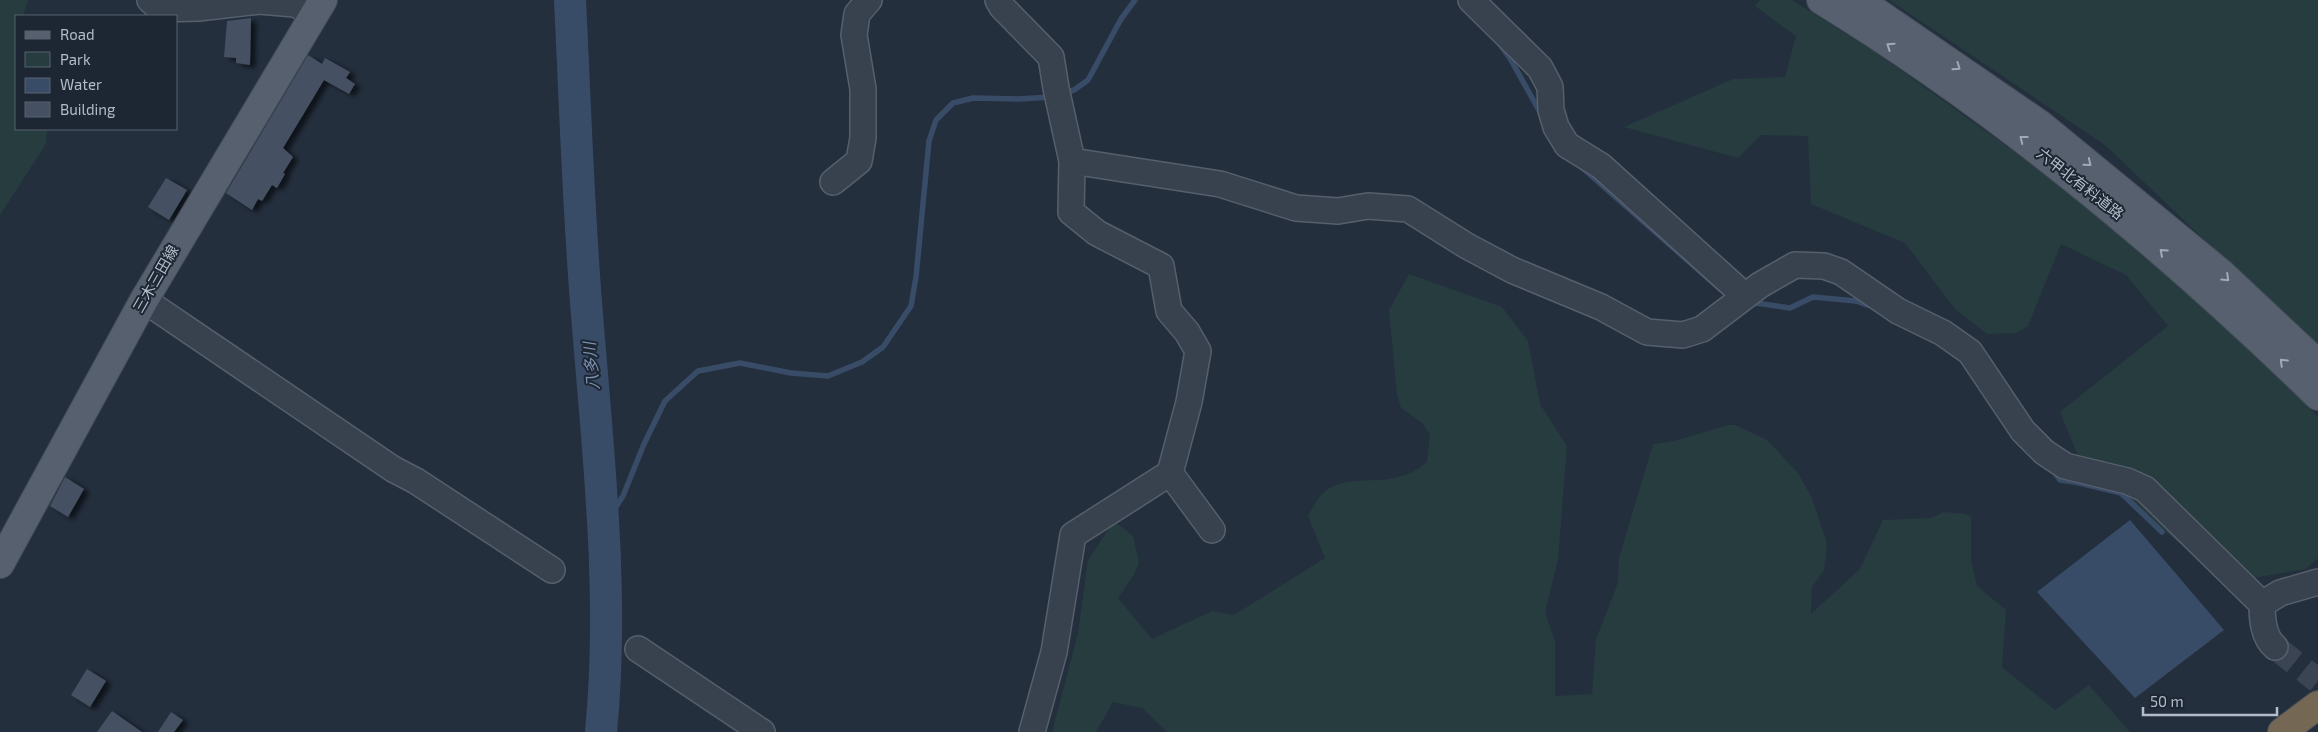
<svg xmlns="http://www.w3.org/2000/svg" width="2318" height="732" viewBox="0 0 2318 732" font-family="'Exo 2','Noto Sans JP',sans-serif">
	<defs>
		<filter id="shadow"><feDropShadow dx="5.5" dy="3" stdDeviation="2.5" flood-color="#0009"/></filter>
	</defs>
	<rect width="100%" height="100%" fill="#242f3e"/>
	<!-- green -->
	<path fill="#263c3f" d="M0,0H28L23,16H16V129H47L46,144L0,215Z
		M1760,0H1792L1877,53L2108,219L2276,374L2318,417V558L2306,569L2252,578L2191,552L2083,467L2060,412L2168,326L2126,275L2061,244L2028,326L2016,333L1987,334L1955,309L1905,243L1811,204L1808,136L1761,135L1738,158L1624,127L1733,79L1785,77L1796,36L1755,6Z
		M1889,0H2318V348L2105,145Z
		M1409,274L1502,307L1528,341L1540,404L1567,446L1558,559L1545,613L1555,641V696L1592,694L1596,639L1618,583L1619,558L1653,444L1674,441L1728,425H1735L1767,440L1798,473L1812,498L1827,543L1824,570L1812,587L1811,614L1860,569L1883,520L1931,518L1944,512L1965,514L1971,517V560L1977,586L2006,610L2002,667L2055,710L2089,685L2130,732H1167L1142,708L1113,702L1096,732H1052L1078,633L1088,560L1114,521L1133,536L1139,563L1133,576L1118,598L1152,639L1212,611L1234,615L1325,558L1308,516C1312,509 1317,499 1323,493C1340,477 1368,482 1389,479C1404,477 1416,471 1427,462L1430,435L1422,423L1401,408L1397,395L1389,310Z"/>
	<!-- water -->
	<path fill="#394c67" d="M2130,520L2224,630L2135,698L2037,592Z"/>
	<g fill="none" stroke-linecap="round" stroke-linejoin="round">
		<!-- stream -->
		<path stroke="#394c67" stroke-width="5.5" d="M1499,43L1511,60L1541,114
			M1064,93L1074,90L1088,80L1121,19L1135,0
			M1579,165L1720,289
			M1749,302L1790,308L1813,297L1856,301L1873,307
			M2052,469L2060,480L2075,482L2121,493L2162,532
			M604,525L623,496L644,444L665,401L698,371L740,363L791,373L828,376L862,362L883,347L911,306L916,277L929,141L936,120L953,103L973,98L1019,99L1051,97"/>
		<!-- river -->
		<path stroke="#394c67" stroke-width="32" d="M570,0C575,101 578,202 586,302C597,445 615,589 601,732"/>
	</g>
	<!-- building -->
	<path fill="#455162" filter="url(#shadow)" d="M251,18L250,65L236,63V58L224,57L227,21Z
		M308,55L322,64L325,58L350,72L346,78L355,84L349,94L324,80L283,148L293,157L283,173L285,174L277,188L272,185L262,201L258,199L252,210L226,193Z
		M166,178L187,190L169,220L148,207Z
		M65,477L84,489L68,517L50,506Z
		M87,669L106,681L90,707L71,695Z
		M112,711L142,732H97Z
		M171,712L183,720L174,732H158Z"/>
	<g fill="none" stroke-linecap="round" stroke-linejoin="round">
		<!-- minor-tunnel -->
		<path stroke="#3a4453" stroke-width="25" stroke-dasharray="25 12" stroke-linecap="butt" d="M2275,647L2318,681"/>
		<!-- minor casing -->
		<g stroke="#565f6c" stroke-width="28">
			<path id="minor" d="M150,0L160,9L198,8L259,1L295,4L315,14
				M998,0L1002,7L1051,57L1056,88L1072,161L1220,184L1296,208L1338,211L1368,206L1408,209L1467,246L1512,270L1601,307L1647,332L1683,335L1702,329L1760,285L1795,265L1824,266L1841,272L1898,311L1943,333L1970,352L2023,431L2044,452L2065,466L2127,481L2145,489L2262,604C2262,618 2263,637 2275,647
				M1471,0L1540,68L1550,87L1551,110L1556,127L1567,145L1601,166L1735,287
				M833,182L859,161L863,138V89L854,35L857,14L869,0
				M144,300L393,469L416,481L552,570
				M1170,473L1212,530
				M2262,604L2280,593L2318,582
				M638,649L762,732
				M1032,732L1054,652L1073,535L1170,473L1189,402L1198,351L1187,332L1169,311L1161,266L1097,233L1071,212L1072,161"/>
		</g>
		<!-- major casing -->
		<g stroke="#414a57" stroke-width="30">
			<path id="major" d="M1821,0C2002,111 2166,248 2318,396
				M1859,0L2041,125L2221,273L2318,364
				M0,564L144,300L323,0"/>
		</g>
		<!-- highway casing -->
		<g stroke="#434c59" stroke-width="30">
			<path id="highway" d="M2282,732L2318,705"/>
		</g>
		<!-- minor -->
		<use href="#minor" stroke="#38414e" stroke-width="25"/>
		<!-- major -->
		<use href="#major" stroke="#56606e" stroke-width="28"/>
		<!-- highway -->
		<use href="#highway" stroke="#746855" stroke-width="28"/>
	</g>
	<!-- one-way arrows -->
	<defs><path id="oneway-chevron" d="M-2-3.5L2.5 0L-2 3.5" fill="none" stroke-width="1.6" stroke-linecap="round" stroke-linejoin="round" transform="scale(1.25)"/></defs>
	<g stroke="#a1aab7">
		<use href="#oneway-chevron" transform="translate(1890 46) rotate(-146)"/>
		<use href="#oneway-chevron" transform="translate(1957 67) rotate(35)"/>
		<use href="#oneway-chevron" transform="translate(2023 139) rotate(-142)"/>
		<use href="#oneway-chevron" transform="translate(2088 163) rotate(39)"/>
		<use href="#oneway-chevron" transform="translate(2163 252) rotate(-138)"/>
		<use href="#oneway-chevron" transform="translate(2226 278) rotate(43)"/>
		<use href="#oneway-chevron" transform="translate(2283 362) rotate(-136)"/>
	</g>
	<g text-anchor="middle" stroke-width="4" stroke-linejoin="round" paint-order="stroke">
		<!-- street labels -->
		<g font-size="15" fill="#b4bcc9" stroke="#1d2633">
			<text transform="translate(2080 184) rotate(38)" y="5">六甲北有料道路</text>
			<text transform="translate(156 279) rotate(-60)" y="5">三木三田線</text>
		</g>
		<!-- water labels -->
		<g font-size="16" font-style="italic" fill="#7c92b1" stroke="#1d2633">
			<text transform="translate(591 366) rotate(-95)" y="6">八多川</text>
		</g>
	</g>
	<!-- legend -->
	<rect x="15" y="15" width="162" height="115" fill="#1d2633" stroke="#59626f"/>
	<rect x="25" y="31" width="25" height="8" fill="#56606e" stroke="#59626f"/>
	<text x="60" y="40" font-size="15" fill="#b4bcc9">Road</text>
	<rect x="25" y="52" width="25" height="15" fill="#263c3f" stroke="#59626f"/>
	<text x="60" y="65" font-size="15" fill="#b4bcc9">Park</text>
	<rect x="25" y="78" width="25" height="15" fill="#394c67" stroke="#59626f"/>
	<text x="60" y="90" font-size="15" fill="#b4bcc9">Water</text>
	<rect x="25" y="102" width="25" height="15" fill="#455162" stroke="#59626f"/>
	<text x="60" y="115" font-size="15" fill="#b4bcc9">Building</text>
	<!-- scale -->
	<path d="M2143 707v8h134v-8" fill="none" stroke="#b4bcc9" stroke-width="2.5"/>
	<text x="2150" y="707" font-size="15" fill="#b4bcc9" stroke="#1d2633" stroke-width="4" paint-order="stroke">50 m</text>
</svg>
